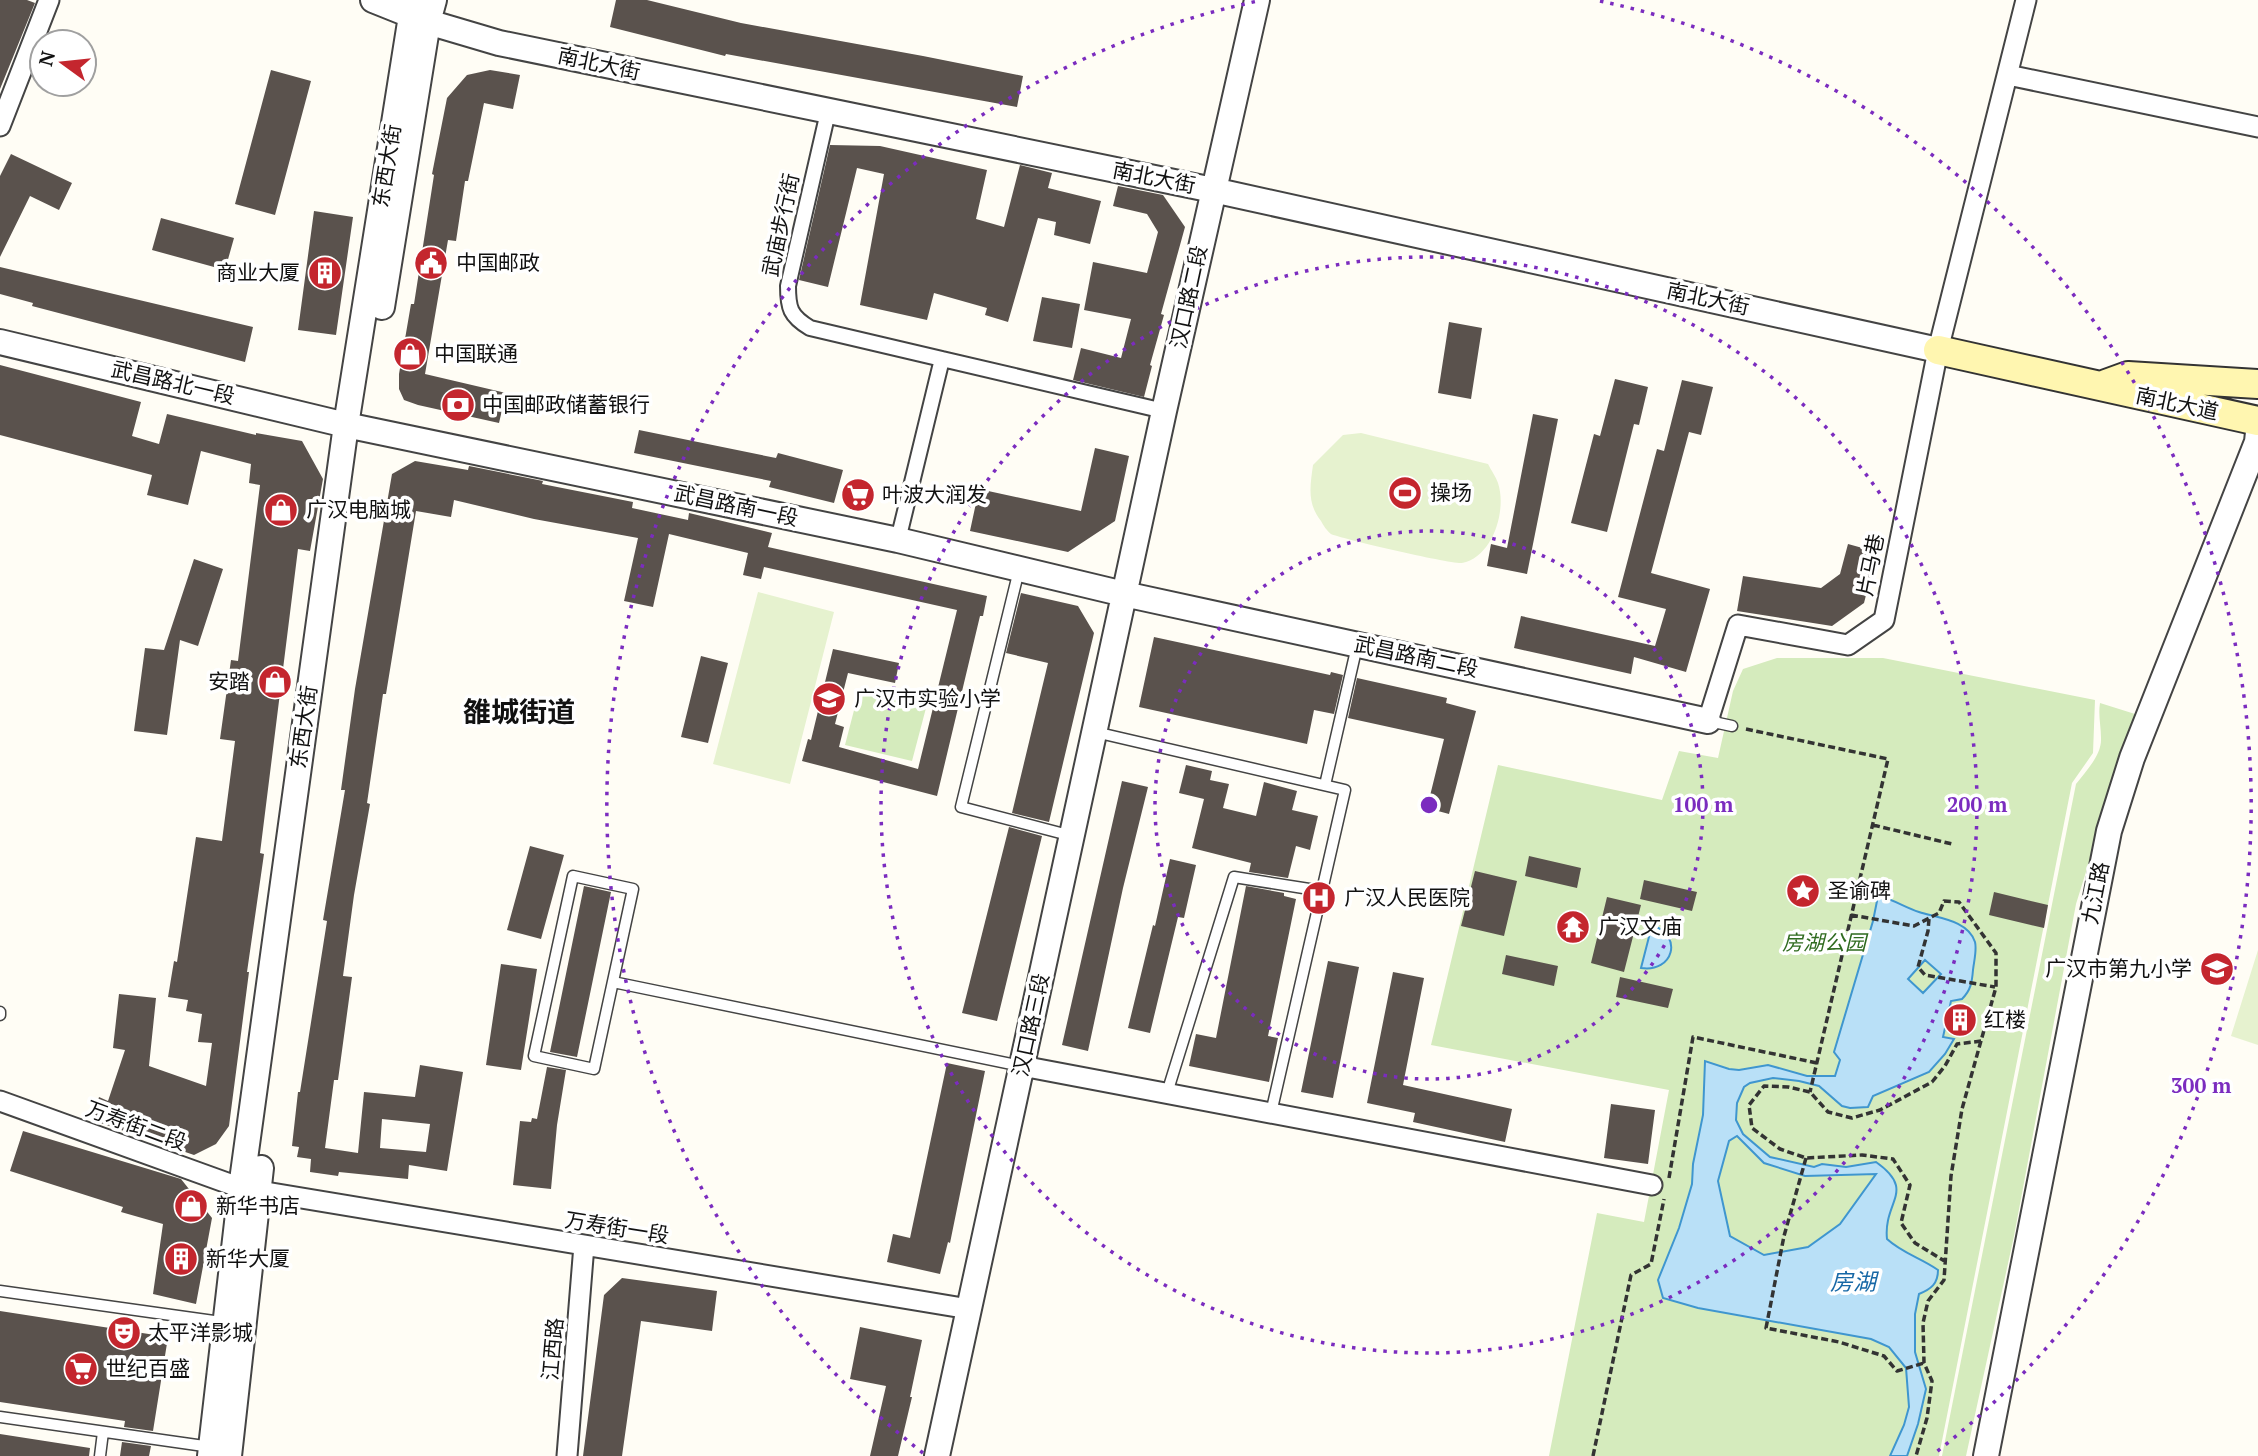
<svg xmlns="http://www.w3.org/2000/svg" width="2258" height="1456" viewBox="0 0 2258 1456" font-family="'PT Serif','Noto Sans SC',serif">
	<rect width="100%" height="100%" fill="#fffdf5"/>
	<!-- green -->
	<path fill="#d5ebbd" d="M1777,658H1883L2095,700L2093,753L2072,783L1939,1456H1549L1597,1213L1644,1222L1669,1090L1431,1045L1498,765L1662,800L1679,751L1718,758L1733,691L1743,669Z
		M859,691L926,708L912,761L845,745Z
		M2100,703L2135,714L2076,904L2014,1236L1966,1456H1942L2076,784C2086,771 2102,755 2101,738C2101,726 2098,715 2100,703Z"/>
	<!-- pitch -->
	<path fill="#e6f2cf" d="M1361,433L1488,464C1491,470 1496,477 1498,483C1507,510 1493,557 1462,563C1455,565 1338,538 1331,534C1327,531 1323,525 1321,521C1307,503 1310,487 1313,465L1343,435Z
		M758,592L834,612L790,784L713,764Z
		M2258,950V1045L2231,1036Z"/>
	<!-- water -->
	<path fill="#b9e0f7" stroke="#3f96cf" stroke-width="2" fill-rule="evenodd" d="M1878,896C1893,899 1904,907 1919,912C1937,918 1968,920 1975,942C1977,950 1974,961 1973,970C1972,982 1971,990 1962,999L1951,1001L1943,1037L1954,1039L1945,1054L1929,1072L1873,1096L1868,1107L1850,1108L1842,1106L1819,1086L1799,1081L1773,1078L1750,1083L1744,1087L1737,1103L1736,1120L1743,1134L1770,1157L1814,1167L1822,1164L1846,1167L1876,1162C1917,1191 1883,1201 1887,1239C1902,1253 1921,1258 1938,1270C1938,1284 1931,1289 1919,1294L1915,1314V1352L1926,1389L1918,1424L1907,1456H1890L1904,1425L1909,1407L1906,1368L1889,1347L1871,1339L1698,1308L1663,1298L1658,1280L1679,1228L1692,1184L1693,1164L1703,1115L1705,1061L1729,1069L1739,1070L1768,1065L1807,1076H1835L1840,1060L1834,1052L1873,921ZM1925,960L1941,974L1923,993L1908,979ZM1737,1136L1764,1163L1805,1176L1876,1174L1840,1224L1808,1247L1764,1255L1730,1236L1718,1181L1729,1141Z
		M1652,925C1684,936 1673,973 1641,968Z"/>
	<!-- building -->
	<path fill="#5a524d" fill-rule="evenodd" d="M0,0H27L35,3L0,89Z
		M616,0H647L741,23L923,56L1023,76L1017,107L726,54L725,56L610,27Z
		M271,70L311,81L275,215L235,204Z
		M490,70L520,75L513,109L484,103L468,181H465L456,241L448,240L425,374L506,393L499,423L418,405L404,400L399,389V374L411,304H414L434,175L432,174L447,98L467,75Z
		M830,145L880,146L987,170L976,219L1004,227L1020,165L1052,173L1048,188L1101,201L1090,244L1054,235L1056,222L1038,218L1008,322L985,315L987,308L934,293L927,320L860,305L884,174L857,168L828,287L799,280Z
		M11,154L72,183L59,210L30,196L0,257V176Z
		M1118,186L1163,195L1185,227L1161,314L1164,315L1150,365L1152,366L1144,397L1073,380L1081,348L1121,358L1131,319L1084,310L1093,262L1147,273L1158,232L1147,214L1113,206Z
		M314,211L353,217L336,335L298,330Z
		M161,218L234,238L225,270L152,250Z
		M0,267L253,327L245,362L32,306L33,303L0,294Z
		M1042,297L1080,304L1072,348L1033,341Z
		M1449,322L1482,328L1471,399L1438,393Z
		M0,365L141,402L132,436L159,444L167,414L256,435V433L302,441L323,479L310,551L298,549L260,853L264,854L247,972H249L229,1126L216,1144L194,1155L92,1120L99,1097L108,1101L125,1050L113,1048L119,994L156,998L149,1066L206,1086L212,1043L198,1042L202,1014L186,1011L188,1000L168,997L174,961L177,962L196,837L222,841L235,741L220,739L231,660L238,661L260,485L249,483L251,464L201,451L188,505L147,495L152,475L0,435Z
		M1615,379L1648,387L1639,425L1634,424L1607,532L1571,523L1594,434L1600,436Z
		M1682,380L1713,387L1701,435L1689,432L1651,573L1710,589L1686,672L1634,657L1631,674L1514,648L1521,616L1655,646L1666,609L1618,597L1657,449L1664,451Z
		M1533,414L1558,419L1527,574L1487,566L1491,544L1507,548Z
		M639,430L776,458L778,453L843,470L834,503L769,487L771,481L634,453Z
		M1095,448L1129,456L1115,521L1068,552L970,531L979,489L1081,511Z
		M415,461L468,470L469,466L543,481L542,484L633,502L632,508L688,520L689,513L772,533L768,547L987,596L983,616H980L937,796L802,761L808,739L811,740L833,649L899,663L895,683L848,673L835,724L844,727L839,747L918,769L957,610L764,567L761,579L743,575L748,553L669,534L653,607L624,601L638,538L534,519L454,500L451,517L416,511L386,694H383L367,803L370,804L354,895L343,976L352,977L338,1080H334L325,1148L358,1153L364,1092L415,1097L420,1065L463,1072L447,1171L409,1165L408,1179L339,1172L338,1176L310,1172L311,1159L297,1157L299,1147L292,1146L298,1092H300L327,921L323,920L345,790H341L355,689L392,474ZM382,1119L430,1124L426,1152L380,1148Z
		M1848,544L1877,552L1864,603L1832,626L1737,611L1743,576L1821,588L1840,574Z
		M194,559L223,569L198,646L180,640L167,735L134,731L145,648L164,650Z
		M1021,593L1078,606L1094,633L1049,822L1012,813L1048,663L1006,653Z
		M1154,637L1330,675L1331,672L1343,675L1334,714L1314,710L1307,744L1139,707Z
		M701,656L728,663L708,743L681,737Z
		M1357,678L1447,698L1446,703L1476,711L1449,814L1427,808L1444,739L1348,718Z
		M1186,765L1212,771L1210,780L1229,784L1223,808L1256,816L1264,782L1297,791L1292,810L1318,816L1310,850L1296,846L1288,878L1249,872L1251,863L1192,848L1204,799L1179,793Z
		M1122,781L1148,787L1123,888L1088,1051L1062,1045Z
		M1009,827L1042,836L997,1021L962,1013Z
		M530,846L564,855L541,939L507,930Z
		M1529,856L1581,868L1577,888L1525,876Z
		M1170,859L1196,865L1184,918L1178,917L1150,1033L1128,1028L1153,925L1155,926Z
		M1475,871L1517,881L1504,936L1461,926Z
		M1644,880L1697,892L1692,911L1640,899Z
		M1793 891a11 11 0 1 1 22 0a11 11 0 1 1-22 0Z
		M584,886L611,892L577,1057L550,1052Z
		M1246,886L1284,893V896L1296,899L1268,1036L1278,1038L1269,1082L1189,1066L1196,1034L1216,1038Z
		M1994,892L2048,905L2044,928L1989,915Z
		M1607,897L1641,905L1624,972L1591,963Z
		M1506,955L1558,966L1554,986L1502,974Z
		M1328,961L1359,967L1333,1098L1301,1092Z
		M501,964L537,969L521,1070L486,1065Z
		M1393,972L1424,978L1403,1085L1512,1109L1505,1142L1413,1122L1415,1113L1367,1103Z
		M1620,977L1673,989L1668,1008L1616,997Z
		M947,1063L985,1071L950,1243L948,1242L940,1274L887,1262L893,1234L910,1238Z
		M547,1067L566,1070L557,1125L551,1189L513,1185L520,1121L531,1122L532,1118L537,1119Z
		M1611,1104L1655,1110L1648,1164L1604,1158Z
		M23,1131L181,1179L212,1218L196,1304L153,1294L163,1224L121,1212L123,1207L10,1171Z
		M622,1278L717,1291L712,1331L641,1321L622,1456H583L604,1295Z
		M0,1311L168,1337L153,1431L124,1427L125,1421L0,1402Z
		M860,1327L922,1340L910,1397H912L898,1456H870L886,1386L850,1379Z
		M0,1434L90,1448L89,1456H0Z
		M122,1442L151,1446L149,1456H120Z"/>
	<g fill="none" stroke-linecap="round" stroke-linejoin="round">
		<!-- service casing -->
		<g stroke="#444" stroke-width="13">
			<path id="service" d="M1019,570L961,807L1072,836
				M1709,721L1732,726
				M1095,732L1345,790L1271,1113
				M1325,785L1357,646
				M573,876L633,889L594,1069L534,1056Z
				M613,982L1021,1066
				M0,1012V1015
				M1167,1093L1234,877L1322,891
				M0,1291L221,1322
				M0,1417L211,1447
				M100,1456L103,1432"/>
		</g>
		<!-- pedestrian casing -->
		<g stroke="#444" stroke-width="18">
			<path id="pedestrian" d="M828,112L788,286C788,308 790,316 810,328L942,359L898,540
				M942,359L1164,411"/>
		</g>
		<!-- minor casing -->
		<g stroke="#444" stroke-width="23">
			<path id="minor" d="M2008,75L2258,127
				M0,126L49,0
				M1708,721L1738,625L1848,645L1884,620L1938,350L2026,0
				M1022,1066L1652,1185
				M0,1101L241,1188L969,1309
				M567,1456L584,1245"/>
		</g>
		<!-- tertiary casing -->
		<g stroke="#444" stroke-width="28">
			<path id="tertiary" d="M373,0L428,22L499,43L1213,190L1938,350
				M382,307L428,22L434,0
				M0,342L346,425L898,540L1124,594L1708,721
				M210,1456L241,1188L346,425L411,16L416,1
				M229,1456L261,1168
				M937,1456L1164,411L1257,0
				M1986,1456L2109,831L2132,758L2257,442L2258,432"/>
		</g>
		<!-- secondary casing -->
		<g stroke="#333" stroke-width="32">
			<path id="secondary" d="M1938,350L2258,421
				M2106,384L2128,376L2258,384"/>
		</g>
		<!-- path -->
		<path stroke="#333" stroke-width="3.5" stroke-dasharray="7 3.5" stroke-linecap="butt" d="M1746,729L1888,759L1810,1092
			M1873,825L1952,844
			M1851,915L1914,926L1939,913L1944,901L1959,902L1996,953V987L1962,1109L1951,1176L1944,1280L1928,1301L1923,1323L1924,1363L1932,1381L1927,1418L1916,1456
			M1929,919L1928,931L1918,967L1925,975L1995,987
			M1806,1158L1784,1236L1766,1328L1839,1342L1884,1356L1897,1371L1924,1363
			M1669,1178L1693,1037L1817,1063
			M1946,1262L1915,1243L1901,1223L1910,1185L1893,1159L1862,1155L1806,1158L1780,1149L1752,1128L1749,1105L1764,1086L1788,1087L1810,1092L1828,1112L1852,1118L1880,1110L1932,1082L1945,1066L1957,1044L1982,1041
			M1593,1456L1631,1275L1651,1264L1664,1199"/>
		<!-- service -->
		<use href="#service" stroke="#fff" stroke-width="10"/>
		<!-- pedestrian -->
		<use href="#pedestrian" stroke="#fff" stroke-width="14"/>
		<!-- minor -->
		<use href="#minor" stroke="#fff" stroke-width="19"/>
		<!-- tertiary -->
		<use href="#tertiary" stroke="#fff" stroke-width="24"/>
		<!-- secondary -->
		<use href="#secondary" stroke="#fff6b0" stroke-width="28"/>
	</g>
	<!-- distance rings -->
	<g fill="none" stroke="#7b2cbf" stroke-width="3.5" stroke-dasharray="3.5 7">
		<circle cx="1429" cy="805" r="274"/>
		<circle cx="1429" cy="805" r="548"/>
		<path d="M923 1453A822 822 0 0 1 1258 1M1600 1A822 822 0 0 1 1935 1453"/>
	</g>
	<!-- icons -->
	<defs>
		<g id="civic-disc" transform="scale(1.75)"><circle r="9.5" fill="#c4262e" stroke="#fff"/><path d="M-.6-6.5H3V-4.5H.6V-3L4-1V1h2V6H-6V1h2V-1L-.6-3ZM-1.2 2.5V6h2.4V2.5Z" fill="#fff"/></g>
		<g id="building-disc" transform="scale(1.75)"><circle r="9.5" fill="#c4262e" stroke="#fff"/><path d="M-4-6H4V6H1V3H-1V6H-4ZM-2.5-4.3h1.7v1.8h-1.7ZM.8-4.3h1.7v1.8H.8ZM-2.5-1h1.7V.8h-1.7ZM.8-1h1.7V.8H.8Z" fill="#fff"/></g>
		<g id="shop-disc" transform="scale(1.75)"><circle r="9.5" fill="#c4262e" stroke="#fff"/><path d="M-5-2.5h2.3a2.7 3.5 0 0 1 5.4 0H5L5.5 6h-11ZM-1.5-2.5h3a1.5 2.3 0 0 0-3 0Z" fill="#fff"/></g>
		<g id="bank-disc" transform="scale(1.75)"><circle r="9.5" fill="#c4262e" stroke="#fff"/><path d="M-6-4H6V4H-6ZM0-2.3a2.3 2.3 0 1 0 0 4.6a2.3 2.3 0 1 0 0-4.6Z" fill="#fff"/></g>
		<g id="stadium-disc" transform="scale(1.75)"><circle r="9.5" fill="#c4262e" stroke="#fff"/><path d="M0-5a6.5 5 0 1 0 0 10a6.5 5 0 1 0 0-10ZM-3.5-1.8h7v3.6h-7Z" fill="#fff"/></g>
		<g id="supermarket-disc" transform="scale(1.75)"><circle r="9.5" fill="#c4262e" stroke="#fff"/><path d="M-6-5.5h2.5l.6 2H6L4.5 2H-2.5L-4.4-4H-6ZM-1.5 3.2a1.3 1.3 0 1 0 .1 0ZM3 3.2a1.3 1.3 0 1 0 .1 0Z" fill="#fff"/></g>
		<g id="school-disc" transform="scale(1.75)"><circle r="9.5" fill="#c4262e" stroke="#fff"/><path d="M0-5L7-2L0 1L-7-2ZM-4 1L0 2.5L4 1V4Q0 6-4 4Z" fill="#fff"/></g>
		<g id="sight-disc" transform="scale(1.75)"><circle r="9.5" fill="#c4262e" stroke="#fff"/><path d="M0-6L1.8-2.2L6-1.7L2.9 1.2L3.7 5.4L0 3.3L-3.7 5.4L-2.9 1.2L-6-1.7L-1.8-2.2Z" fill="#fff"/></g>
		<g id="hospital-disc" transform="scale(1.75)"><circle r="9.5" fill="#c4262e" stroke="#fff"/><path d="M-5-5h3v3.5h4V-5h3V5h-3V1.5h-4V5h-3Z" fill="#fff"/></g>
		<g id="temple-disc" transform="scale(1.75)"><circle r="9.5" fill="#c4262e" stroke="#fff"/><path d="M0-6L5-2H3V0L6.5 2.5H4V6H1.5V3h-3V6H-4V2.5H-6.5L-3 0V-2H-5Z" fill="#fff"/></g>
		<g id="theatre-disc" transform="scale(1.75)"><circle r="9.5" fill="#c4262e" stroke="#fff"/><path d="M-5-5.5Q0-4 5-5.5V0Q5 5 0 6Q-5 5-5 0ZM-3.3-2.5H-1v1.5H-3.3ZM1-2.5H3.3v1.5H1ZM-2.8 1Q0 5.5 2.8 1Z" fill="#fff"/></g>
	</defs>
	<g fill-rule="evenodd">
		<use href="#civic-disc" x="431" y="263"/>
		<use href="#building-disc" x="325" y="273"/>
		<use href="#shop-disc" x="410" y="354"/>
		<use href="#bank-disc" x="458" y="405"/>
		<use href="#stadium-disc" x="1405" y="493"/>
		<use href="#supermarket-disc" x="858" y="495"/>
		<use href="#shop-disc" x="281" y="510"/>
		<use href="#shop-disc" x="275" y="682"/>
		<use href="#school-disc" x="829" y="699"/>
		<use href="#sight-disc" x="1803" y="891"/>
		<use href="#hospital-disc" x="1319" y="898"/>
		<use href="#temple-disc" x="1573" y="927"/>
		<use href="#school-disc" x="2217" y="969"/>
		<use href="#building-disc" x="1960" y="1020"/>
		<use href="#shop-disc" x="191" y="1206"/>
		<use href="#building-disc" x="181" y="1259"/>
		<use href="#theatre-disc" x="124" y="1333"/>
		<use href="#supermarket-disc" x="81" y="1369"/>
	</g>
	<g text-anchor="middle" stroke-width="7" stroke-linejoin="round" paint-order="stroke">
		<!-- street labels -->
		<g font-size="21" fill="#111" stroke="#fff">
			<text transform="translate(599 64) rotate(12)" y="7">南北大街</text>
			<text transform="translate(387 166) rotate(-81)" y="7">东西大街</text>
			<text transform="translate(1154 178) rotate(11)" y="7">南北大街</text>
			<text transform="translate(781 225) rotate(-78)" y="7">武庙步行街</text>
			<text transform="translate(1189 297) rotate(-78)" y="7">汉口路二段</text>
			<text transform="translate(1708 299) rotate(12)" y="7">南北大街</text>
			<text transform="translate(173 383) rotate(13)" y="7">武昌路北一段</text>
			<text transform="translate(2177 404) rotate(12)" y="7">南北大道</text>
			<text transform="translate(736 506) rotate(12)" y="7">武昌路南一段</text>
			<text transform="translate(1871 565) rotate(-79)" y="7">片马巷</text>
			<text transform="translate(1416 657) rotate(12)" y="7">武昌路南二段</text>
			<text transform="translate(304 727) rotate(-82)" y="7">东西大街</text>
			<text transform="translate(2096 893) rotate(-79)" y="7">九江路</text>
			<text transform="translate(1031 1025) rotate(-78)" y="7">汉口路三段</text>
			<text transform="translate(136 1126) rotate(20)" y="7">万寿街二段</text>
			<text transform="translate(617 1228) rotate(9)" y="7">万寿街一段</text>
			<text transform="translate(553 1349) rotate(-85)" y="7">江西路</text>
		</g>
		<!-- poi labels -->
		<g font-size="21" fill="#111" stroke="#fff" text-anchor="start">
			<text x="456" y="270">中国邮政</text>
			<text x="300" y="280" text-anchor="end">商业大厦</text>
			<text x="434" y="361">中国联通</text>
			<text x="482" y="412">中国邮政储蓄银行</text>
			<text x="1430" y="500">操场</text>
			<text x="882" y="502">叶波大润发</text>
			<text x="306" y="517">广汉电脑城</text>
			<text x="250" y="689" text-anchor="end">安踏</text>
			<text x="854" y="706">广汉市实验小学</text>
			<text x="1828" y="898">圣谕碑</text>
			<text x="1344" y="905">广汉人民医院</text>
			<text x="1598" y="934">广汉文庙</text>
			<text x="2192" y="976" text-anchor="end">广汉市第九小学</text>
			<text x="1984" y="1027">红楼</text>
			<text x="216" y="1213">新华书店</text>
			<text x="206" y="1266">新华大厦</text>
			<text x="148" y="1340">太平洋影城</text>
			<text x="106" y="1376">世纪百盛</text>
		</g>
		<!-- park labels -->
		<g font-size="21" font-style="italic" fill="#2f6b1f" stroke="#fff">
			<text x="1824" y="950">房湖公园</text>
		</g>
		<!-- water labels -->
		<g font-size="23" font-style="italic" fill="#1768a6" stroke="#fff">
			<text x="1853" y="1290">房湖</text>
		</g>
		<!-- district labels -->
		<g font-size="28" font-weight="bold" fill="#111" stroke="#fff">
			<text x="519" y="722">雒城街道</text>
		</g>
	</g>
	<circle cx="1429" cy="805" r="10" fill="#7b2cbf" stroke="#fff" stroke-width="3.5"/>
	<g font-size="21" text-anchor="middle" font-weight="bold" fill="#7b2cbf" stroke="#fff" stroke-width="7" stroke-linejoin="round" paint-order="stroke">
		<text x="1703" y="812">100 m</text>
		<text x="1977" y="812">200 m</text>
		<text x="2201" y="1093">300 m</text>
	</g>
	<!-- north arrow -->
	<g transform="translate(63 63) rotate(285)"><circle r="33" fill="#ffffff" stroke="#a0a0a0" stroke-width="2"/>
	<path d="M0-5L12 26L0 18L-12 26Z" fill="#c4262e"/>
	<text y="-10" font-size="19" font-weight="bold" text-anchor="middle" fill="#111111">N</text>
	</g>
</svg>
